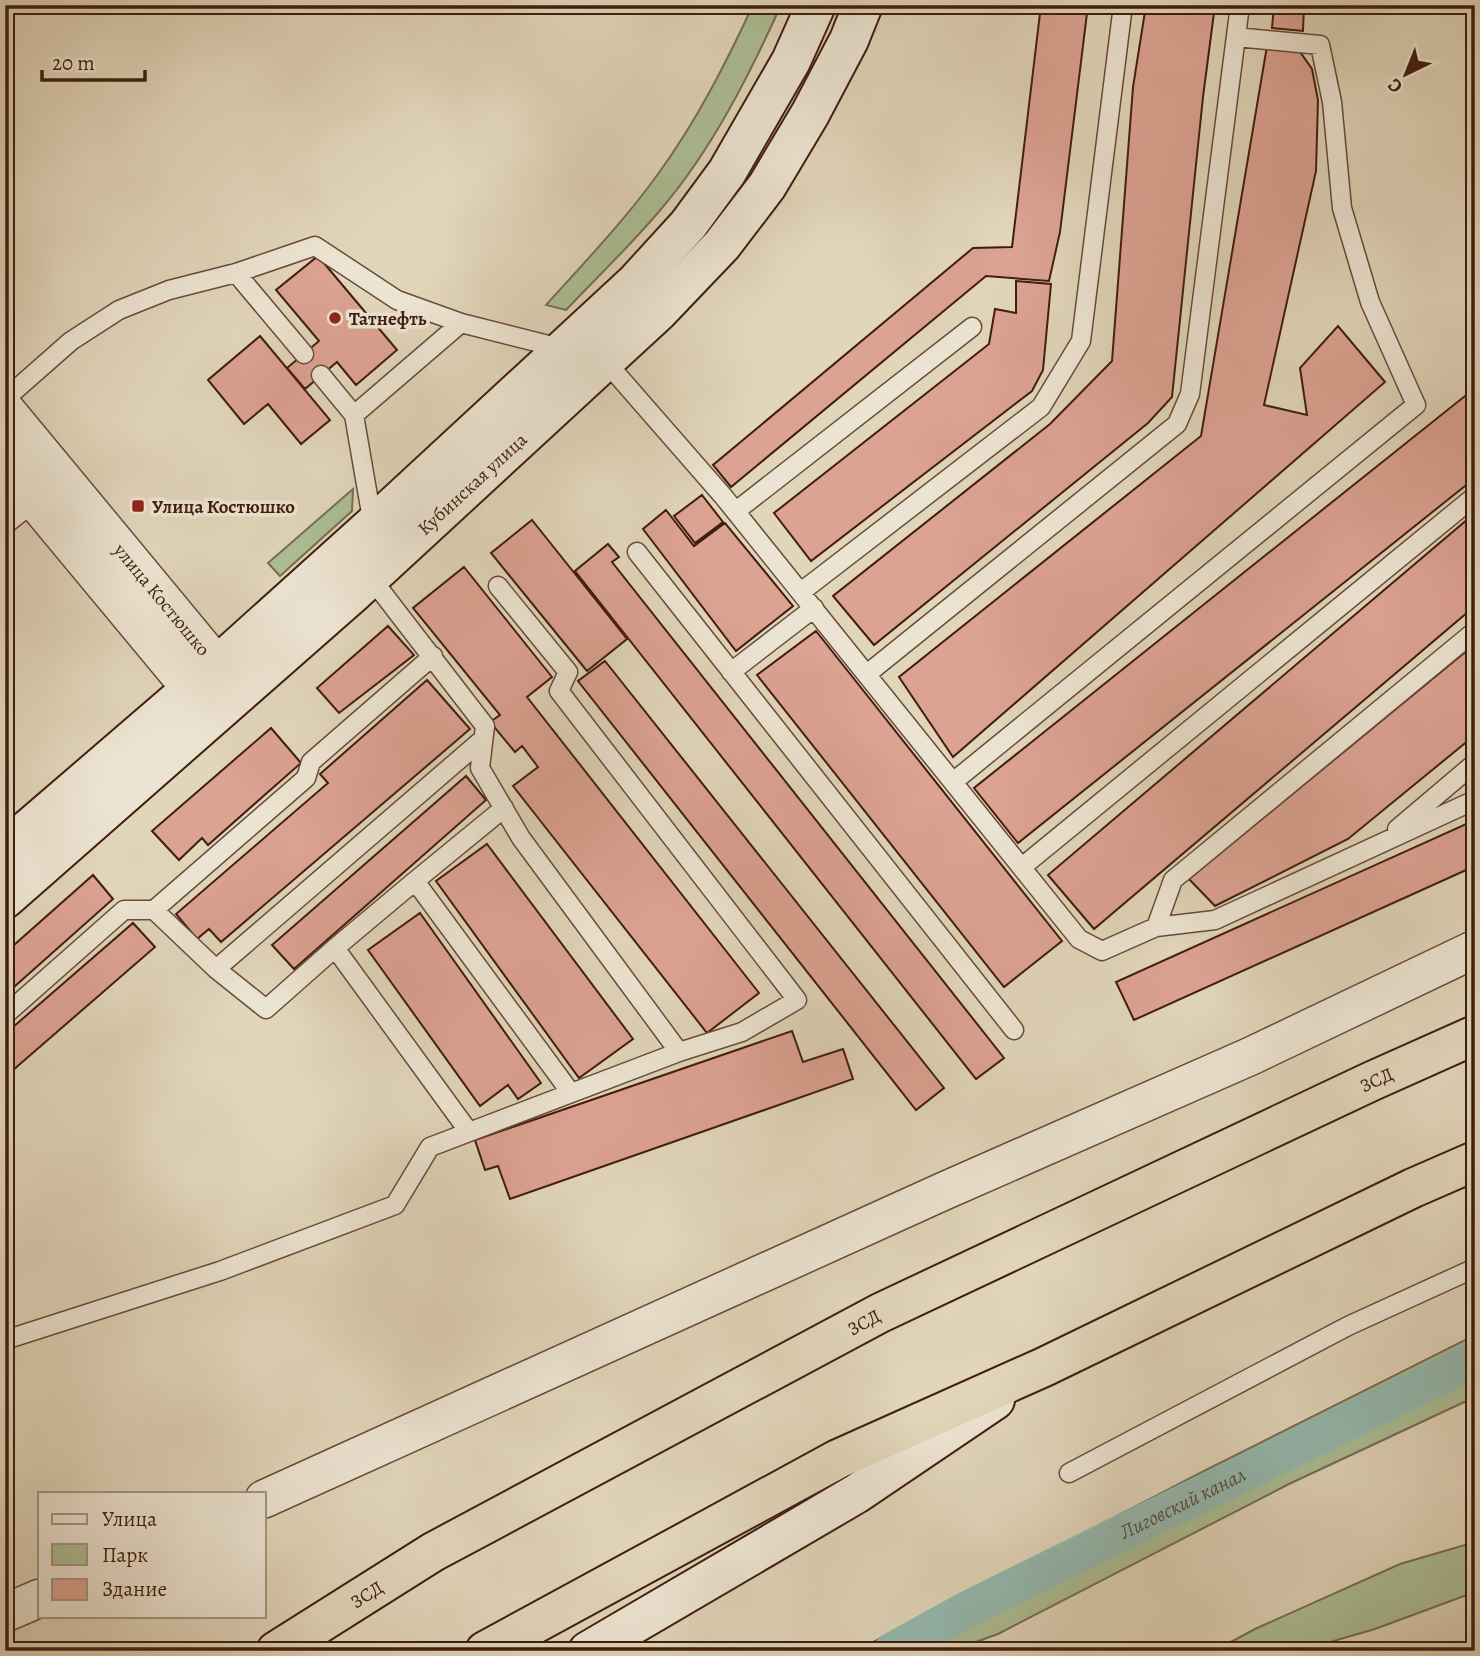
<svg xmlns="http://www.w3.org/2000/svg" width="1480" height="1656" viewBox="0 0 1480 1656" font-family="Alegreya,serif">
	<rect width="100%" height="100%" fill="#e1d5ba"/>
	<filter id="stains"><feTurbulence type="fractalNoise" baseFrequency=".00286" numOctaves="4"/><feColorMatrix values="0 0 0 0 .2 0 0 0 0 .09 0 0 0 0 .02 0 0 0 .5 -.17"/></filter>
	<radialGradient id="worn" r=".72"><stop offset=".6" stop-color="#630" stop-opacity="0"/><stop offset="1" stop-color="#630" stop-opacity=".3"/></radialGradient>
	<!-- green -->
	<path fill="#acbe95" stroke="#766e52" stroke-width="2" d="M753,5H781C749,76 712,149 662,208C632,244 598,276 566,310L546,305C585,262 625,220 658,174C696,122 726,63 753,5Z
		M353,489L352,511L280,576L268,563Z
		M1475,1335V1397L1289,1484L998,1634L951,1651H856L1206,1470Z
		M1475,1542V1592L1375,1629L1299,1651H1214L1255,1629L1400,1564Z"/>
	<g fill="none" stroke-linecap="round" stroke-linejoin="round">
		<!-- canal -->
		<path stroke="#94b9af" stroke-width="37" id="s1" d="M892,1651L970,1608L1475,1359"/>
	</g>
	<!-- building -->
	<path fill="#dca292" stroke="#401d0e" stroke-width="2" d="M1041,5H1088L1060,232L1049,281L986,276L731,487L713,465L973,248L1012,247Z
		M1146,5H1215L1203,97L1172,397L1148,423L874,645L833,596L1050,424L1112,361L1133,87Z
		M1274,5H1304L1303,31L1272,28Z
		M1267,46L1298,49L1312,69L1318,100L1316,171L1264,405L1307,415L1300,368L1338,326L1385,382L953,757L899,677L1201,436Z
		M318,256L397,350L356,385L337,362L305,389L287,368L319,341L276,290Z
		M1016,281L1051,284L1043,370L1032,391L811,561L774,513L989,344L995,309L1016,313Z
		M260,336L330,420L301,444L268,404L244,424L208,380Z
		M1475,388V478L1018,843L974,788Z
		M702,495L723,522L695,543L674,516Z
		M666,510L694,546L725,523L793,606L736,651L643,529Z
		M1475,513V606L1094,929L1048,875Z
		M532,520L627,639L587,671L491,553Z
		M608,544L619,557L612,562L1004,1058L976,1079L575,571Z
		M464,567L552,677L527,697L759,993L707,1033L513,786L538,767L522,746L515,752L490,722L500,715L413,608Z
		M388,626L414,655L339,713L317,688Z
		M816,631L1062,941L1004,987L757,675Z
		M1475,644V735L1348,839L1215,906L1189,879Z
		M605,661L944,1088L916,1110L578,681Z
		M427,680L470,729L221,942L209,929L197,939L176,914L328,783L320,774Z
		M271,728L301,763L208,845L202,838L179,860L152,831Z
		M466,776L486,800L294,969L272,945Z
		M1475,820V866L1134,1020L1116,982Z
		M487,844L633,1039L579,1078L436,881Z
		M93,875L113,899L5,995V953Z
		M420,913L541,1083L518,1099L508,1085L480,1106L368,950Z
		M133,923L155,947L5,1077V1034Z
		M792,1031L803,1062L843,1049L853,1079L510,1199L498,1166L485,1170L475,1140Z"/>
	<g fill="none" stroke-linecap="round" stroke-linejoin="round">
		<!-- service casing -->
		<g stroke="#684b39" stroke-width="21">
			<path id="service" d="M236,273L304,354
				M606,362L723,496L1079,939L1102,951L1156,927L1215,920L1475,800
				M321,375L354,415L373,525
				M5,399L71,341L119,310L169,290L236,273L315,246L397,300L461,323L564,349
				M354,415L461,323
				M736,511L972,327
				M5,525L35,501
				M637,552L1014,1030
				M498,586L568,672L559,691L797,1000L742,1032L679,1052
				M801,592L1041,407L1081,341L1123,5
				M731,672L814,608
				M867,674L1177,424L1190,394L1240,5
				M953,782L1416,405L1370,302L1342,208L1332,102L1320,45L1236,37
				M504,808L415,881L571,1093
				M1397,829L1475,763
				M1022,867L1475,496
				M415,881L335,948L469,1132
				M154,910L306,778L311,762L433,656
				M1156,927L1173,880L1475,631
				M216,969L266,1009L335,948
				M5,1015L124,910H154L216,969L483,739
				M5,1340L220,1271L395,1205L430,1147L679,1052L521,838L480,768L485,726L371,578
				M1069,1473L1348,1326L1475,1268"/>
		</g>
		<!-- minor casing -->
		<g stroke="#684b39" stroke-width="40">
			<g id="minor">
				<path id="s2" d="M5,409L217,665L226,694"/>
				<path d="M5,465L191,689L221,699"/>
				<path d="M264,1499L944,1191L1251,1056L1475,949"/>
				<path d="M5,1613L40,1598"/>
			</g>
		</g>
		<!-- secondary casing -->
		<g stroke="#401d0e" stroke-width="42">
			<g id="secondary">
				<path d="M5,849L191,689L373,525L635,283L688,225L727,172L791,61L816,5"/>
				<path id="s3" d="M5,899L351,595L659,311L722,245L767,186L810,114L849,40L863,5"/>
				<path d="M588,1651L856,1494L995,1400"/>
			</g>
		</g>
		<!-- motorway casing -->
		<g stroke="#401d0e" stroke-width="42">
			<g id="motorway">
				<path id="s4" d="M276,1651L433,1552L880,1313L1372,1081L1475,1035"/>
				<path d="M485,1651L838,1459L1044,1367L1413,1188L1475,1161"/>
			</g>
		</g>
		<!-- service -->
		<use href="#service" stroke="#ece4d2" stroke-width="18"/>
		<!-- minor -->
		<use href="#minor" stroke="#ece4d2" stroke-width="37"/>
		<!-- secondary -->
		<use href="#secondary" stroke="#ece4d2" stroke-width="38"/>
		<!-- motorway -->
		<use href="#motorway" stroke="#e1d5ba" stroke-width="38"/>
	</g>
	<!-- markers -->
	<g fill="#8f2418" stroke="#ece4d2" stroke-width="2.5">
		<circle cx="335" cy="318" r="7"/>
		<rect x="131" y="499" width="14" height="14" rx="3.5"/>
	</g>
	<g text-anchor="middle" stroke-width="7" stroke-linejoin="round" paint-order="stroke">
		<!-- poi labels -->
		<g font-size="19" font-weight="bold" fill="#401d0e" stroke="#ece4d2" text-anchor="start">
			<text x="349" y="325">Татнефть</text>
			<text x="152" y="513">Улица Костюшко</text>
		</g>
		<!-- street labels -->
		<g font-size="19" fill="#401d0e" stroke="#ece4d2">
			<text dy="7" stroke="none"><textPath href="#s3" startOffset="625">Кубинская улица</textPath></text>
			<text dy="7" stroke="none"><textPath href="#s2" startOffset="247">улица Костюшко</textPath></text>
			<text dy="7" stroke="none"><textPath href="#s4" startOffset="1241">ЗСД</textPath></text>
			<text dy="7" stroke="none"><textPath href="#s4" startOffset="674">ЗСД</textPath></text>
			<text dy="7" stroke="none"><textPath href="#s4" startOffset="107">ЗСД</textPath></text>
		</g>
		<!-- water labels -->
		<g font-size="21" font-style="italic" fill="#594c3e" stroke="#ece4d2">
			<text dy="7" stroke="none"><textPath href="#s1" startOffset="326">Лиговский канал</textPath></text>
		</g>
	</g>
	<!-- margin -->
	<rect width="1480" height="1656" fill="none" stroke="#e1d5ba" stroke-width="28"/>
	<rect x="7" y="7" width="1466" height="1642" fill="none" stroke="#401d0e" stroke-width="3.5"/>
	<rect x="14" y="14" width="1452" height="1628" fill="none" stroke="#401d0e" stroke-width="2"/>
	<!-- legend -->
	<rect x="38" y="1492" width="228" height="126" fill="#ece4d2" stroke="#a79484" stroke-width="2"/>
	<rect x="52" y="1514" width="35" height="10" fill="#ece4d2" stroke="#a79484" stroke-width="2"/>
	<text x="102" y="1526" font-size="21" fill="#401d0e">Улица</text>
	<rect x="52" y="1544" width="35" height="21" fill="#acbe95" stroke="#a79484" stroke-width="2"/>
	<text x="102" y="1562" font-size="21" fill="#401d0e">Парк</text>
	<rect x="52" y="1579" width="35" height="21" fill="#dca292" stroke="#a79484" stroke-width="2"/>
	<text x="102" y="1596" font-size="21" fill="#401d0e">Здание</text>
	<!-- north arrow -->
	<g transform="translate(1406 74) rotate(223)" stroke="#ece4d2" stroke-width="5" paint-order="stroke">
	<path d="M0-5L12 26L0 18L-12 26Z" fill="#401d0e"/>
	<text y="-10" font-size="19" font-weight="bold" text-anchor="middle" fill="#401d0e">С</text>
	</g>
	<!-- scale -->
	<path d="M42 70v10h103v-10" fill="none" stroke="#401d0e" stroke-width="3.5"/>
	<text x="52" y="70" font-size="21" fill="#401d0e" stroke="#ece4d2" stroke-width="5" paint-order="stroke">20 m</text>
	<rect width="100%" height="100%" filter="url(#stains)"/>
	<rect width="100%" height="100%" fill="url(#worn)"/>
</svg>
